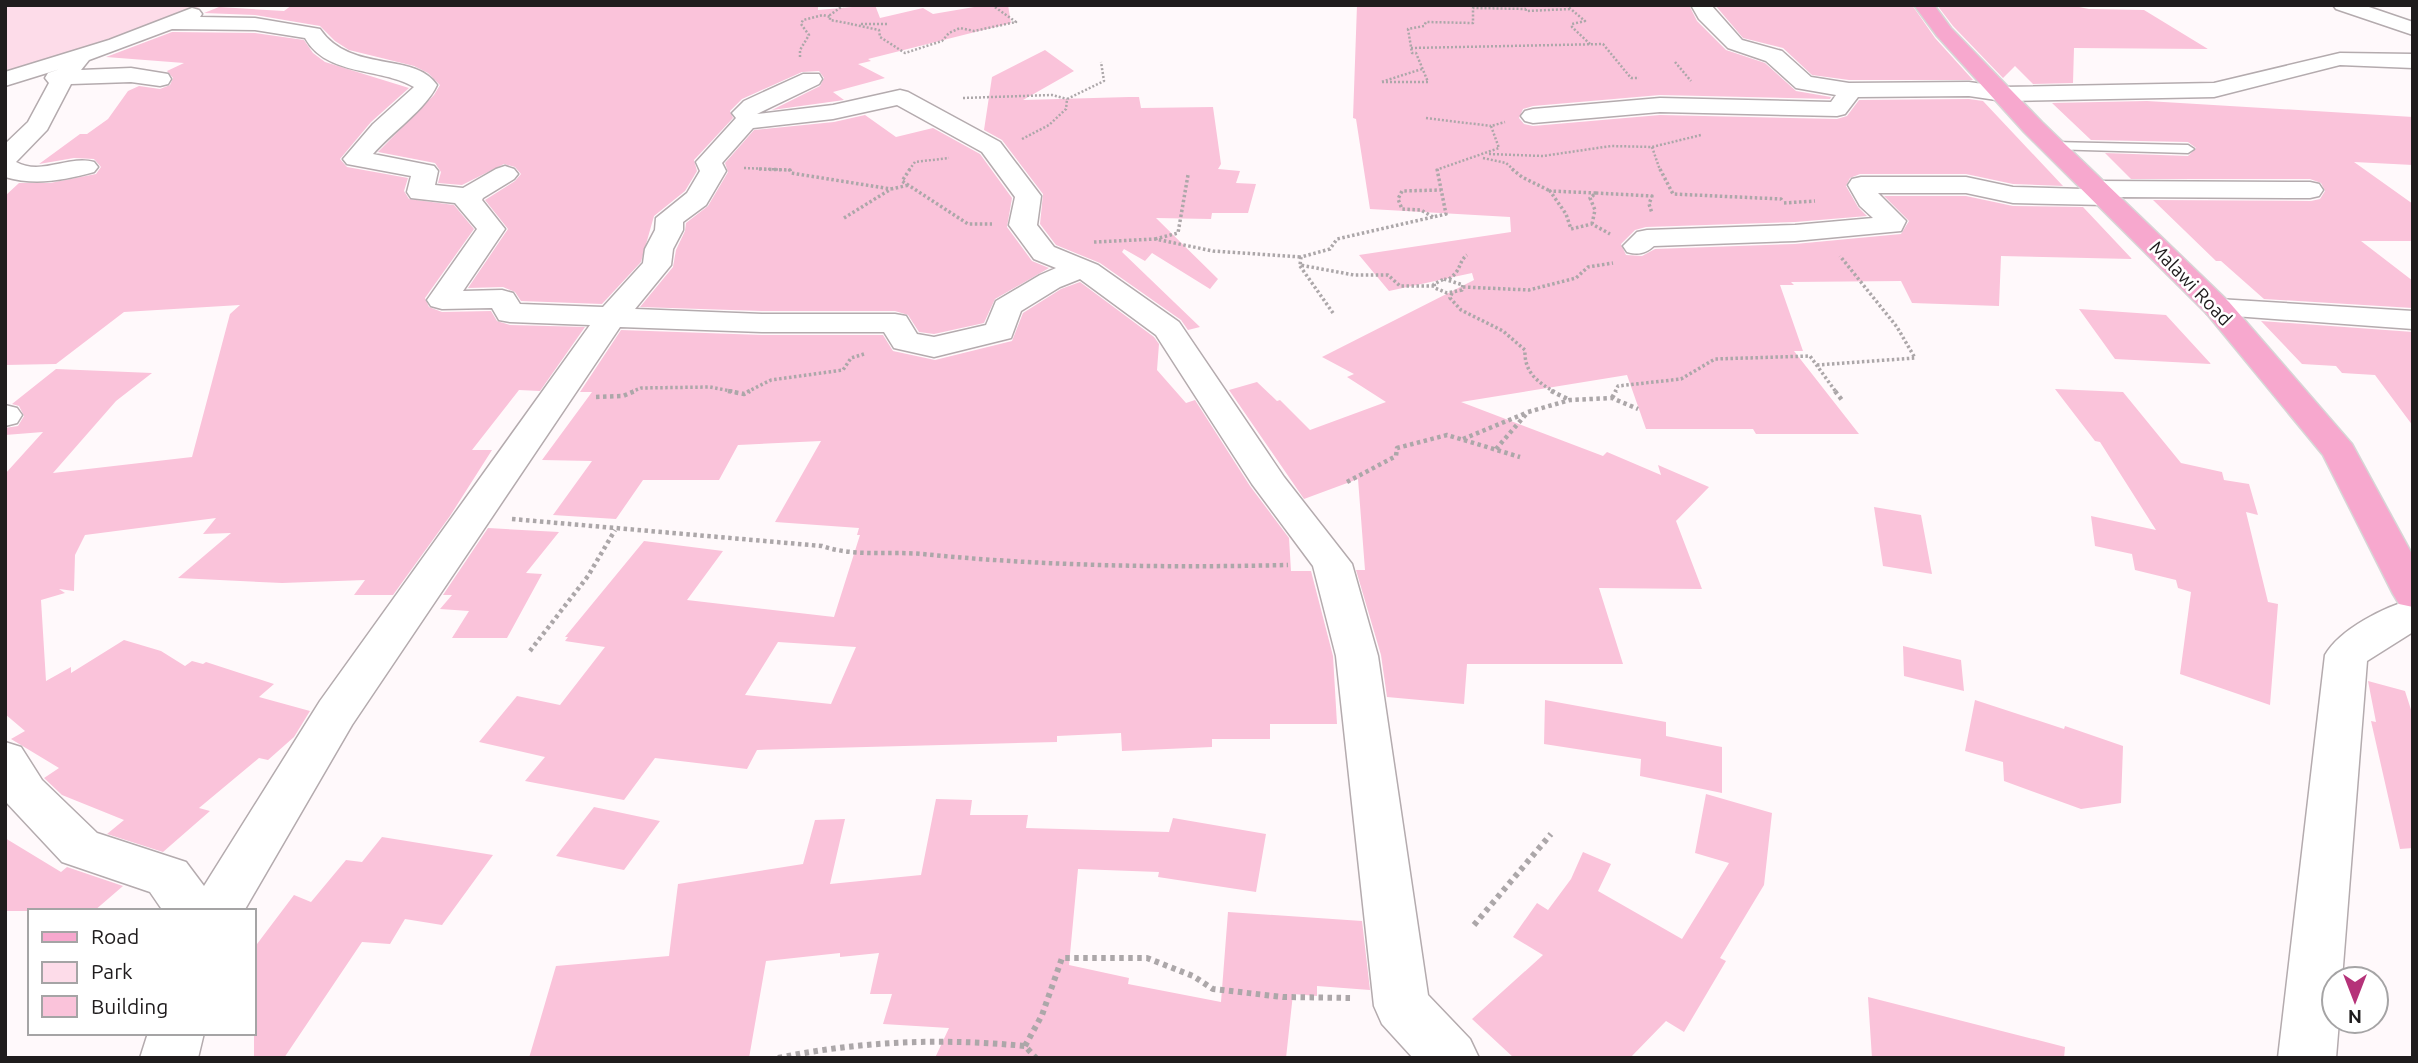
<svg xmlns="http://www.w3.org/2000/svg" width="2418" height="1063" viewBox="0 0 2418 1063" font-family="Ubuntu,sans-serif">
	<rect width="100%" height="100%" fill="#fff9fb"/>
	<!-- green -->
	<path fill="#fddce9" d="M5,5H204L153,28L5,75Z"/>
	<!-- building -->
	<path fill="#fac3da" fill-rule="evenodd" d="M292,5H818V10L875,5L880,18L923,8L933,14L986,5H1008L1011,23L868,59L871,61L858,64L885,78L833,92L844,100L772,110L820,86L824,78L819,71L802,72L742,99L730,111L733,118L694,160L697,171L685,191L654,216L641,262L602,304L521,301L515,292L503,287L468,288L508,229L485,200L515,181L521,174L515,167L504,164L462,185L438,183L441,172L435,163L378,152L434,95L440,85L428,73L414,66L349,50L335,41L320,26L255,15L204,13L219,7L284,11Z
		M1357,5H1689L1697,21L1726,50L1765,63L1796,91L1831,97L1830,99L1660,95L1533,106L1523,109L1519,118L1524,124L1533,126L1660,115L1837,119L1847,116L1859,100L1969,99L1983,101L2063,186L2013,184L1966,174H1860L1850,178L1846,186L1858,207L1867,216L1795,222L1646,227L1635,230L1621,244L1626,255L1642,256L1655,249L1795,244L1901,234L1909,221L1884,196H1966L2013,206L2083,207L2132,259L2001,256L1999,306L1912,303L1901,281L1791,282L1794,285H1780L1803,351H1794L1859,434H1756L1753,429H1646L1627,375L1461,402L1603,456L1607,452L1661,475L1658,465L1709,487L1676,521L1702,589L1599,588L1623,664H1467L1464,704L1387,697L1381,655L1356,570H1365L1358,479L1304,499L1229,390L1257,382L1277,401L1280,400L1310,430L1386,402L1347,377L1354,374L1322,357L1474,280L1472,273L1389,291L1359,255L1511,232L1510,217L1370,209L1356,119L1353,118Z
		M1715,5H1912L1935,38L1973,80H1849L1812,75L1783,48L1743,38Z
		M1937,5H2069L2089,9L2144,10L2208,49L2074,48L2073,83L2033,84L2015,66L2003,78L1953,26Z
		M172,32L255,33L304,40L313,53L325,62L409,88L371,122L340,159L347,167L408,178L404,191L409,199L454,205L474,229L425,298L429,307L442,312L491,311L497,321L510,325L585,327L540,391L519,390L472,450H492L450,516L393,595H354L365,580L282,583L178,578L231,533L203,534L216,518L85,535L75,555L74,591L59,589L65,593L41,600L46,681L71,667V673L124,640L161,651L185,666L192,661L203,664L206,662L274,684L259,697L310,711L294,737L268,760L259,758L199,808L210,811L163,852L107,834L124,820L62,795L44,778L59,768L11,739L25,731L5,714V474L43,432L5,435V428L18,426L24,416L19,406L12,404L56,369L152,373L116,401L53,473L192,457L230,314L240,305L124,312L56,364L5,365V196L19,183H50L96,174L101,167L94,159L74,158L39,164L80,134H87L108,119L128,91L139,86L160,89L170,85L173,78L167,71L184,63L106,57Z
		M1045,50L1074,71L1023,100L1129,97H1139L1141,108L1213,107L1221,164L1218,169L1240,171L1236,183L1256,184L1248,213H1212L1211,219L1156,218L1218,279L1210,289L1152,253L1145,261L1124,249L1122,252L1200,327L1188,330L1181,320L1100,263L1056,245L1040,224L1043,194L1002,140L984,130L992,77Z
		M2147,101L2413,117V165L2354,162L2413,204V241H2361L2413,281V308L2264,299L2221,261H2216L2153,200L2311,201L2320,199L2325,191L2321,183L2310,179H2131L2105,153L2188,156L2196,148L2188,142L2091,140L2052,103Z
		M865,115L896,137L933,128L980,154L1012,198L1007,227L1032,261L1049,268L995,299L984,323L934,334L919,332L908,315L895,311H762L640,307L673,267L676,250L685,231L686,223L708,206L728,172L725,163L754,130L834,122Z
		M1080,282L1154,337L1159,344L1157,370L1186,403L1195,400L1250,486L1289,538L1291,571H1311L1333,656L1337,724H1270V739H1212V747L1122,751L1121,733L1057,736V742L757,750L747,769L655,758L624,800L525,781L545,757L479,742L517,696L560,705L605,647L565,641L568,637H565L644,541L723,551L687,600L834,617L860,535H857L859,528L775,522L821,441L738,445L719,480H643L616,519L553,515L592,461L542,460L592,392H580L621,330L762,335H883L893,351L935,360L1012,341L1023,313L1061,289ZM778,642L856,647L831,704L745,695Z
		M2079,309L2166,315L2211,364L2115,359Z
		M2261,321L2413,332V426L2375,375L2342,373L2336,366L2302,364Z
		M2055,389L2123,392L2181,463L2222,472L2224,480L2249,484L2258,515L2246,512L2268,602L2278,604L2270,705L2180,674L2191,592L2178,588L2176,580L2135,570L2132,554L2095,546L2091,516L2156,530L2100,442L2095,441Z
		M1874,507L1921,515L1932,574L1883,566Z
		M488,528L559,532L526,573L542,574L507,638H452L469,611L440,609L452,595H443Z
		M1903,646L1961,660L1964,691L1904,676Z
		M2368,681L2405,691L2413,716V848L2400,849L2371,721L2376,722Z
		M1545,700L1666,722V736L1722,747V793L1640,776L1641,759L1544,744Z
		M1975,700L2064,729L2065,726L2123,746L2121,803L2081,809L2004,781L2003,762L1965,751Z
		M1706,794L1772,813L1764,885L1720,958L1726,961L1684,1032L1666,1021L1630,1058H1514L1472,1019L1543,955L1513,937L1537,903L1548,910L1571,879L1583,852L1611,864L1598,891L1682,939L1729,863L1695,853Z
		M936,799L972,800L970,815H1028L1026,828L1169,832L1173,818L1266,834L1256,892L1158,877L1159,872L1078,869L1069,965L1129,978L1128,984L1221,1002L1228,912L1362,921L1370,990L1317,986V996L1293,994L1286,1058H935L949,1028L883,1024L892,994H870L879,953L840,957V953L766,961L749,1058H529L556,966L669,956L678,884L803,864L815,820L845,819L830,884L921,875Z
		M594,807L660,821L624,870L556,856Z
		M382,837L493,855L442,925L405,919L390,944L362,942L284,1058H254V948L294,895L311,902L346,860L362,862Z
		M5,838L61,872L67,867L123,886L94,911H5Z
		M1868,997L2065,1047L2064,1058H1872Z"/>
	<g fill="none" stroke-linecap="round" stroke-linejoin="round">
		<!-- lane casing -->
		<g stroke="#b4abae" stroke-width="3">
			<path id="lane" d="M2053,142L2188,145L2194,149L2188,153L2049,149V143Z"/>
		</g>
		<!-- street casing -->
		<g stroke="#b4abae" stroke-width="3">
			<path id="street" d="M1691,5H1711L1742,40L1782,51L1811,77L1849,83L1969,82L2003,87L2214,83L2340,53L2413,54V68L2340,65L2214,97L2003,101L1969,96L1858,97L1845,114L1837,116L1660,112L1533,123L1525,121L1521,116L1525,111L1533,109L1660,98L1831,102L1836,95L1796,88L1766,61L1728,48L1699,19Z
				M2333,5H2363L2413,22V35L2336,9Z
				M192,8L199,10L202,14L200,17L255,18L320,29C351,74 414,51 437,85C427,108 391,133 373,154L434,166L438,171L435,185L463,188L496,169L505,166L514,169L518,174L514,179L483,198L482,200L505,229L463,291L502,290L513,293L520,304L603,307L643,263L645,249L655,230L656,218L687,193L700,171L696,162L736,118L732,113L744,101L803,74H819L822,79L819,84L757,114L833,105L900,90L908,92L1000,142L1041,196L1037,225L1054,247L1098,265L1179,322L1284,477L1352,564L1378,656L1428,995L1470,1039L1479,1058H1413L1382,1024L1374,1006L1336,656L1313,566L1252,484L1156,335L1080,279L1060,287L1021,311L1011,338L934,357L894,348L884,332H762L620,327L352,725L244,911H163L150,892L62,862L5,801V742L21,747L42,780L97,833L186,862L204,886L320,701L590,325L510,322L499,320L492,308L442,309L431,306L427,300L477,229L455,203L411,198L407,192L411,176L347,164L343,159L373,124L414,87C380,67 327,77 305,38L255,30L172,29L89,60L81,70L131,68L168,74L171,79L168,84L160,86L131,82L71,84L47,130L16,162C41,176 68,155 94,162L98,167L94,172C64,180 36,186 5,177V144L28,122L49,83L45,78L48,73L60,69L5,86V72L109,40ZM897,105L982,152L1015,197L1009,225L1034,259L1056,268L1040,275L996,301L986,325L934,337L917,334L906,316L895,314H762L635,309L671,265L673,249L683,230V222L706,205L726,171L722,163L753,128L833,119Z
				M1861,177H1966L2013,187L2084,189L2088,183L2097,181L2310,182L2319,184L2323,190L2319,196L2310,198L2118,197L2114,203L2105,205L2013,203L1966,193H1878L1906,221L1901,231L1795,241L1654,246C1645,254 1638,255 1627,252L1623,246L1637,232L1647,230L1795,225L1873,218L1860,206L1848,185L1852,179Z
				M2218,299L2413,311V329L2207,314L2203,308L2207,302Z
				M5,405L17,408L22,415L17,423L5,426Z
				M2413,599V632L2367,661L2342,979H2334V1021H2339L2336,1058H2278L2325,655C2340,629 2384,607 2413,599Z
				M148,1033H204L198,1058H140Z"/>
		</g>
		<!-- primary casing -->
		<g stroke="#d7d6d6" stroke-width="3">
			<path id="primary" d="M1914,5H1934L1951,28L2042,122L2229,302L2352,444L2413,556V607L2399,604L2393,594L2323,455L2207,314L2024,132L1937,36Z"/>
		</g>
		<!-- path-far3 -->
		<path stroke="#aca7a9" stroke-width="2.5" stroke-dasharray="2 2" stroke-linecap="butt" d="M844,5L830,15V20L852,24
			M1525,5L1526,11L1571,9
			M1566,5L1585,21L1572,24V27L1590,44
			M851,24L879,30L880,37L905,53L942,41L949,33L960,28L974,31L1016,22L992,5
			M861,24H888
			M1411,48L1603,44L1631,78H1639
			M800,57V50L809,35L801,24L803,20L823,15L830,17
			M1675,62L1691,81
			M1422,69L1381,82H1428L1416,53H1412L1408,29L1424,26L1426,22L1473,23V8L1526,9
			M963,98L1052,95L1067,99
			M1426,118L1491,126
			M1022,139L1049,125L1066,109L1067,99L1104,81L1101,62
			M1652,147L1660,170
			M1489,154L1543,156L1611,146L1652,147L1701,135
			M1483,158L1506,163L1514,170
			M744,168L790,170
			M909,170L915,162L949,158
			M1436,170L1499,148L1491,126L1505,122"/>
		<!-- path-far2 -->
		<path stroke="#aca7a9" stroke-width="3.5" stroke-dasharray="2.5 2.5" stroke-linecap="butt" d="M759,169L790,170L791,173L891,189
			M910,169L902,181L968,224H992
			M1512,169L1522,177L1550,191
			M1660,169L1673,194L1781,199L1783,202
			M1596,193L1550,191L1566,214L1571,229L1592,224L1610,234
			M1784,203L1815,201
			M1433,217L1421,210L1402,209L1398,199L1402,191L1441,190
			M844,218L891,189L909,185
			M1592,224L1595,210L1590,198L1596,193L1652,196L1649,204L1652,213
			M1155,239L1178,233L1188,175
			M1094,242L1155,239L1213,251L1301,257
			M1300,266L1333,313
			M1444,279L1463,285L1462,290L1447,293L1435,288L1434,284Z
			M1449,279C1462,270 1458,262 1467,255
			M1434,286H1400L1388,275H1354L1300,265L1301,257L1330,249L1337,239L1446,214L1437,169
			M1463,287L1529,290L1576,278L1588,267L1613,263
			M1452,293L1450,298L1461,310L1503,331L1525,350C1524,372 1537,382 1555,392
			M1817,365L1915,358L1897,327L1840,256
			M631,392L641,388L710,387L736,392
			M747,392L771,380L843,370L851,358L864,354
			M1615,392L1618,386L1681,379L1715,359L1810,356L1836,392"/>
		<!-- path-far1 -->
		<path stroke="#aca7a9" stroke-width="4.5" stroke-dasharray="3.5 3.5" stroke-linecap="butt" d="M728,391L744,394L750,391
			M1551,391L1570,400
			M1835,391L1842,400
			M596,397L623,396L635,391
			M1612,398L1616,391
			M1463,439L1526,413
			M1496,449L1528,412L1570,400L1612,398L1638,409
			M1347,482L1396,456L1397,448L1447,435L1520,457
			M512,519L822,546C855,557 888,551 922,554C1044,566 1165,568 1288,565
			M530,651L588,576L615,530"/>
		<!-- path -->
		<path stroke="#aca7a9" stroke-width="6" stroke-dasharray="4.5 4.5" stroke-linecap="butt" d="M1474,925L1551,834
			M1025,1046L1042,1015L1062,958H1147L1193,976L1213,989L1283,997L1354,998
			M778,1058C860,1041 941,1038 1025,1046L1036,1058"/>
		<!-- lane -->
		<use href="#lane" fill="#fff" fill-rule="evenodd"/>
		<!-- street -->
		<use href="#street" fill="#fff" fill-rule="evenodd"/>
		<!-- primary -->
		<use href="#primary" fill="#f7a8ce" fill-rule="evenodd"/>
	</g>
	<g text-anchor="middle" stroke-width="5" stroke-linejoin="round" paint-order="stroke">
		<!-- far-street labels -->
		<g font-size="19" fill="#1f1c1d" stroke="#fff">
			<text transform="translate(2191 283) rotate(46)" y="7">Malawi Road</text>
		</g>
	</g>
	<!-- border -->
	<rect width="2418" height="1063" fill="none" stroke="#1f1c1d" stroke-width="14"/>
	<!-- legend -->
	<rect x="28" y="909" width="228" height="126" fill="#ffffff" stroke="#a5a4a5" stroke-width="2"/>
	<rect x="42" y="932" width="35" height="10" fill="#f7a8ce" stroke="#a5a4a5" stroke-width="2"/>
	<text x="91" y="944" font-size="21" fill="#1f1c1d">Road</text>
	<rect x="42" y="962" width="35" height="21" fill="#fddce9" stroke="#a5a4a5" stroke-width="2"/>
	<text x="91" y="979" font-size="21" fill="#1f1c1d">Park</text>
	<rect x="42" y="996" width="35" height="21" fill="#fac3da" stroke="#a5a4a5" stroke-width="2"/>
	<text x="91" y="1014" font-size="21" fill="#1f1c1d">Building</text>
	<!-- north arrow -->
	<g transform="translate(2355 1000) rotate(180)"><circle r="33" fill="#ffffff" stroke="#a5a4a5" stroke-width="2"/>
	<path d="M0-5L12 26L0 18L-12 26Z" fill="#b53279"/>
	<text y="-10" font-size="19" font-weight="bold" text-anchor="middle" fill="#1f1c1d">N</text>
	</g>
</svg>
